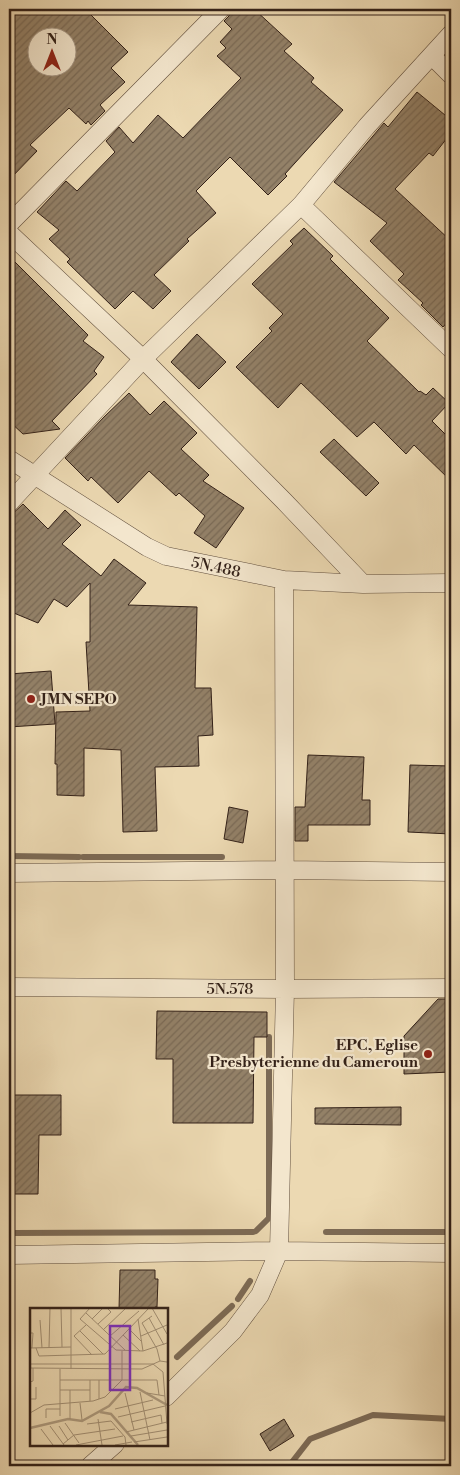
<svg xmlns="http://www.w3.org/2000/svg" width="460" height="1475" viewBox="0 0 460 1475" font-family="'Libre Bodoni',serif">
	<defs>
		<pattern id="building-hatch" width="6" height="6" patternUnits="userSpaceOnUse" patternTransform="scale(1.25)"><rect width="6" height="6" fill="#938168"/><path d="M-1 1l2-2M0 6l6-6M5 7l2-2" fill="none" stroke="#796955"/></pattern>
	</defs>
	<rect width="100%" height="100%" fill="#ecd9b2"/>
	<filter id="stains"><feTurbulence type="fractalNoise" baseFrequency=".004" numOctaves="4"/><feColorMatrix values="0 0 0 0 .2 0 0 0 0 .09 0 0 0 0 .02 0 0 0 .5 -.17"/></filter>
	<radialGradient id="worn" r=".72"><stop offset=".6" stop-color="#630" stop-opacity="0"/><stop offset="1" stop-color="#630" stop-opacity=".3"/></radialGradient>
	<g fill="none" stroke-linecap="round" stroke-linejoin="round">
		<!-- stream -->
		<path stroke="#7c6a55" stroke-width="6" d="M9,856L79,857
			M83,857H222
			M256,1231L269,1218V1037
			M326,1232H451
			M13,1233L253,1232
			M238,1299L250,1281
			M177,1357L232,1306
			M289,1466L310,1439L373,1415L451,1419"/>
	</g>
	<!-- building -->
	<path fill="url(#building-hatch)" stroke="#332118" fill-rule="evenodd" d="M9,9H85L128,52L111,68L125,82L100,105L105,111L91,125L88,121L86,124L69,108L30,145L37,151L9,180ZM38,38H68V68H38Z
		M231,9H254L292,44L284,51L314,78L311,82L343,110L285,174L287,176L268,195L230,157L196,191L216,213L187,239L189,241L154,275L171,291L153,309L133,291L115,309L67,262L70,259L49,239L59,230L37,212L66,181L77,191L115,152L106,141L119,127L133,143L158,115L183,138L241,78L217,56L226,48L220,42L232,29L224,21L229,16Z
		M417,92L451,120V133L433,156L429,153L395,189L451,241V318L443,327L421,305L423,303L398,280L404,274L370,241L387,223L334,182L384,123L388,127Z
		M304,228L333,256L330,259L389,318L367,341L419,392L420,391L426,395L433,388L449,403L432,421L451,440V481L414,445L406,454L374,422L357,437L301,383L278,408L236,367L272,331L269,328L283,314L252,284L293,244L290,241Z
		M9,256L88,335L83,341L104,357L94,371L97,374L52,421L60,429L23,434L9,421Z
		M197,334L226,362L199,389L171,362Z
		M129,393L150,415L164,401L197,433L181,449L209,475L203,481L244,508L216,548L194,533L205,516L179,493L176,496L149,471L118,503L91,477L88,481L65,458L104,417Z
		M334,439L379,483L366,496L320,452Z
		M23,504L48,529L65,510L81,525L62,544L101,576L114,559L146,583L128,605L197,607L195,688H211L213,735L198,736L199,766L155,767L157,831L123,832L121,750L84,748V796L57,795V764H55L56,712L90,711L86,642H90V583L67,607L54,599L38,623L9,611V517Z
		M51,671L55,724L9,727V674Z
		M308,755L364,757L362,800H370V825H308V841H295V807H305Z
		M410,765L451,766V834L408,832Z
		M229,807L248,811L243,843L224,839Z
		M438,999H451V1072L404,1074V1036Z
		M157,1011L267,1012V1037H254L253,1123H173V1059H156Z
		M9,1095H61V1135H39L38,1194H9Z
		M401,1107V1125L315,1124V1108Z
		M120,1270H155V1279H158L157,1307H155V1309H119Z
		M284,1419L294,1436L270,1451L260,1434Z"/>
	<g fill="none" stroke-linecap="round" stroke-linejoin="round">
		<!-- street casing -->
		<g stroke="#614f3e" stroke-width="19">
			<path id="street" d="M432,56L451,75
				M301,205L451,349
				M9,224L221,9
				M9,233L143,359L284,501L363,584
				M9,459L147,547L166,556L186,560L284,580L363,584L451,583
				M9,503L143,359L301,205L367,126L451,34
				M9,873L285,870L451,872
				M9,987L285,989L451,988
				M9,1255L279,1251L451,1253
				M166,1397L233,1331L260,1295L279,1251L285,989L284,580
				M90,1466L115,1444"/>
		</g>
		<!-- street -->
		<use href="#street" stroke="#f3e6cd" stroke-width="18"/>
	</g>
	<!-- markers -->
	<g fill="#8f2418" stroke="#f3e6cd" stroke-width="2">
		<circle cx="31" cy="699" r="5"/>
		<circle cx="428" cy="1054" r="5"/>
	</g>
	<g text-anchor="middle" stroke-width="4.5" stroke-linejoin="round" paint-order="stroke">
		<!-- street labels -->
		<g font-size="15" fill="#332118" stroke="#f3e6cd">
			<text transform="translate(216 567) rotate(12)" y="5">5N.488</text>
			<text x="230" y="994">5N.578</text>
		</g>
		<!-- poi labels -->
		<g font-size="15" font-weight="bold" fill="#332118" stroke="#f3e6cd" text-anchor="start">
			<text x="41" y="704">JMN SEPO</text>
			<text x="418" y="1050" text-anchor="end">EPC, Eglise<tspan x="418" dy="17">Presbyterienne du Cameroun</tspan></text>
		</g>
	</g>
	<!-- overview -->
	<g transform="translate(30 1308)">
		<rect width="138" height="138" fill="#ecd9b2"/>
		<path fill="none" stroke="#ad9a7e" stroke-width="2.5" d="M70,104L81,106L108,137M0,120L38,111L52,113L79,98L96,79L107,80L137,97"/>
		<path fill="none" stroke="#a28f74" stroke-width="1" d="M31,0L32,39M60,0L50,11L86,42L113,43L137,35M122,0L137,26M56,5L95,42M122,8L112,15L127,41L130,53M119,10L134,37M62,11L73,0M108,11L113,43M10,12L12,40M68,16L81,4L77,0M99,21L111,33M73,22L96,0M50,23L73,46M0,25H3L2,40M93,27L110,43M44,28L62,47M44,28L56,17M80,28L109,3M111,28L137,17M0,40L41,39M6,40L9,48L75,46L119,0M19,40L20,0M0,56H123L133,64L137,116M0,60L112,61L130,53L137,54M30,61V108M41,61V0M30,72H127L129,87M69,72V91M0,74L3,73V60M30,82H60M110,84L120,132M95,85L104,122M117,85L135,88M0,91H6V79M60,93V72M50,95L52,112M85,101L123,92M0,105L14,97L63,93L75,89L92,72V43M88,109L135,98M16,110V101H30M40,111V82M68,111L72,137M101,114L131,107L132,115M35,115L49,135M57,116L81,113L95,129L96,137M20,118L34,137M29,118L38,132M11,121L23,137M96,124L137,114M101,128L137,122M104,134L137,129M33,136L44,127L85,121M46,137L93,128M85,137L102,134"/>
		<path fill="#7b2cbf" fill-opacity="0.15" stroke="#7b2cbf" stroke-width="2.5" d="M80,18H100V82H80Z"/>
		<rect width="138" height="138" fill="none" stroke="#332118" stroke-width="2.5"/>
	</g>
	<!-- margin -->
	<rect width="460" height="1475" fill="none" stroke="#ecd9b2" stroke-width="30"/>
	<rect x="10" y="10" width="440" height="1455" fill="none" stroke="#332118" stroke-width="2.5"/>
	<rect x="15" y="15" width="430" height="1445" fill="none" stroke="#332118"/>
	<!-- north arrow -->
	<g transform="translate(52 52)"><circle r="24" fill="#f3e6cd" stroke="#a69785"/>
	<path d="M0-4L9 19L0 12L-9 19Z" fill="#8f2418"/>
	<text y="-8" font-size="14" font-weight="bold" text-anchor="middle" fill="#332118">N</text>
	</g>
	<rect width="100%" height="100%" filter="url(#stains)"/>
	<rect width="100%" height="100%" fill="url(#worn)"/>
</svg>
